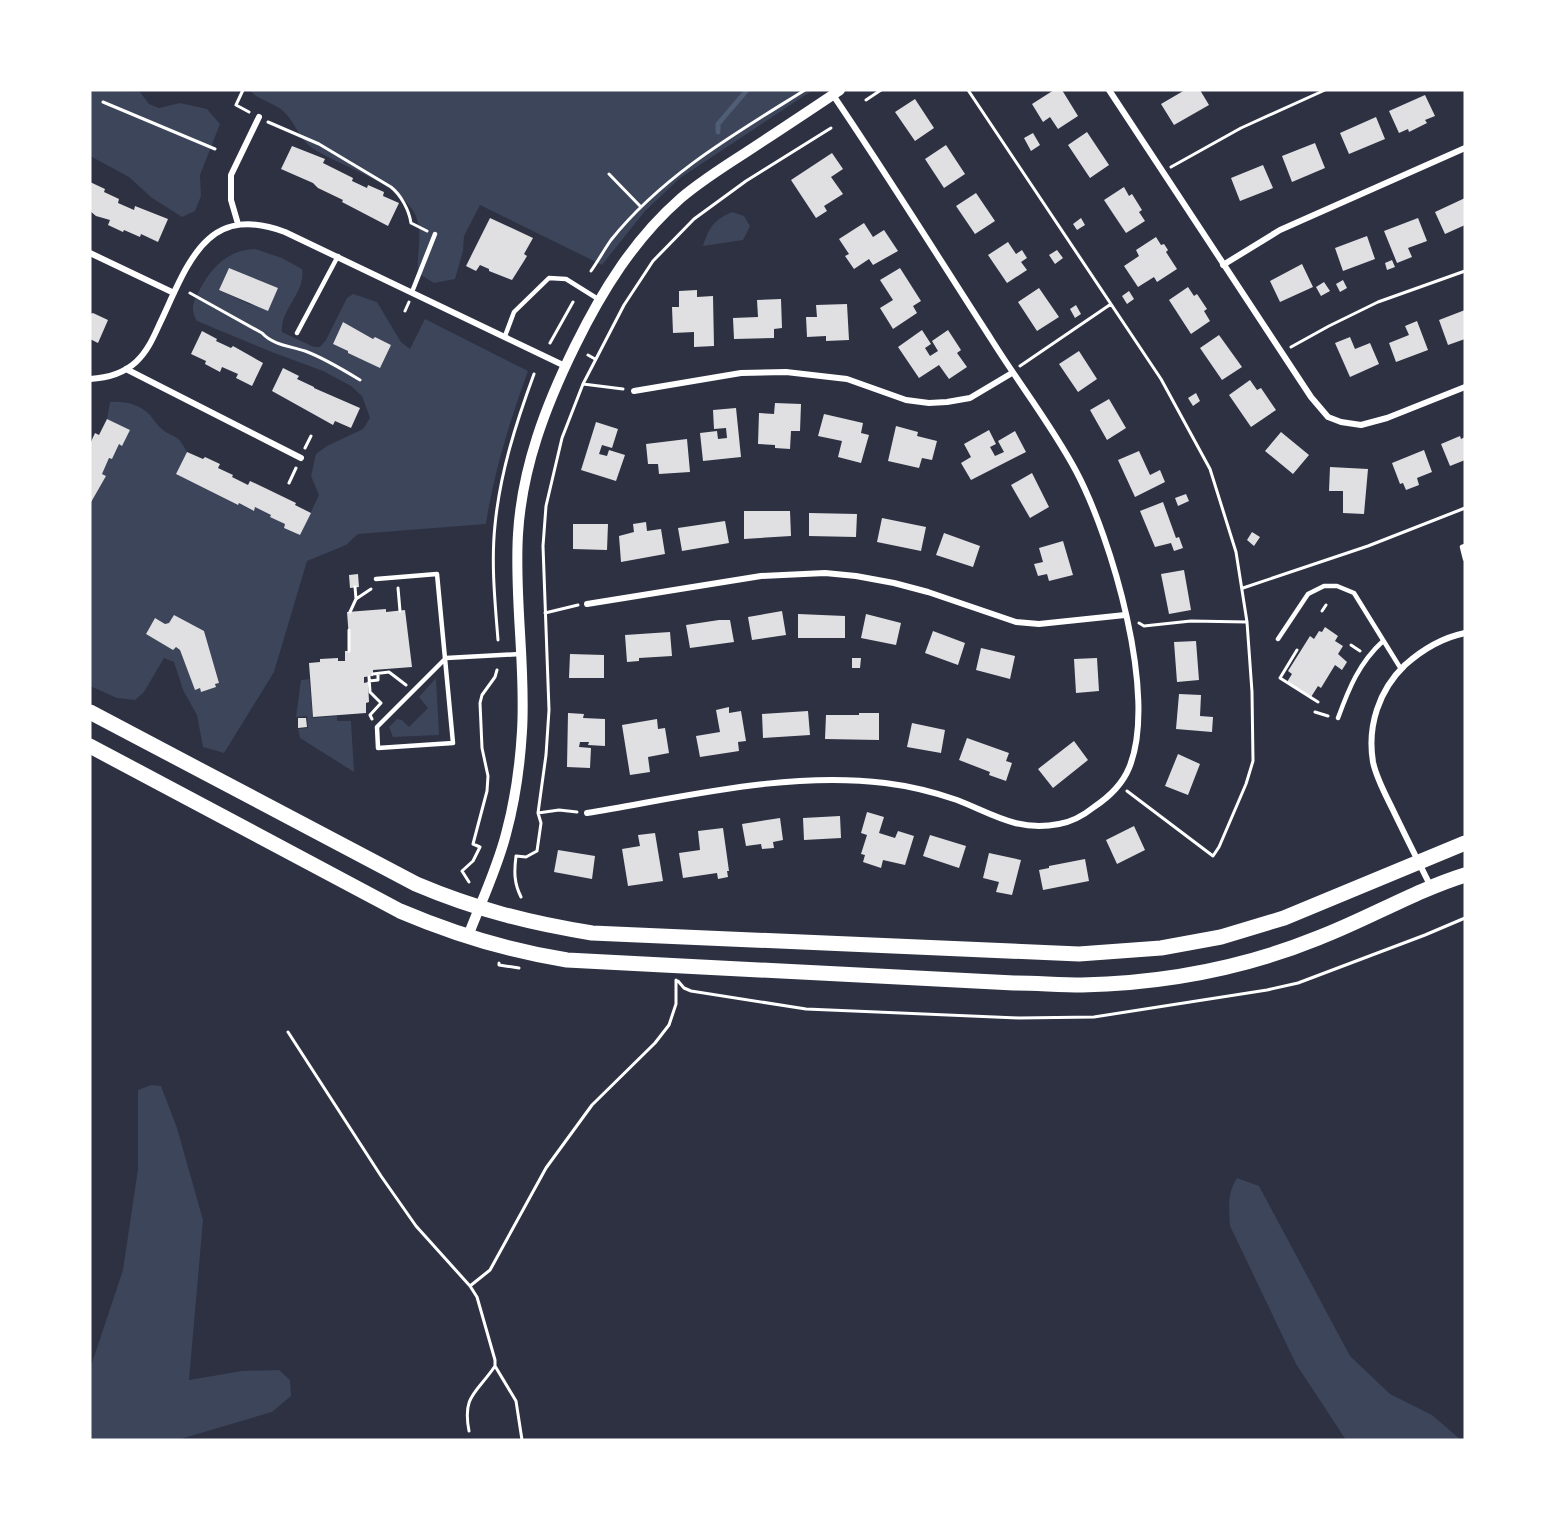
<svg xmlns="http://www.w3.org/2000/svg" width="1555" height="1530" viewBox="0 0 1555 1530" font-family="'IBM Plex Sans',sans-serif">
	<rect width="100%" height="100%" fill="#2d3142"/>
	<!-- green -->
	<path fill="#3c4559" fill-rule="evenodd" d="M90,90L140,92L149,104L159,108L180,103L207,109L220,124L200,175L201,196L195,211L182,217L152,198L129,177L90,156Z
		M250,90H813L680,178L645,211L602,265L480,205L464,236L463,251L455,279L434,283L418,273C416,253 424,233 415,214C399,183 341,167 312,148C300,140 295,122 284,112C274,102 258,101 250,90Z
		M732,212L744,216L750,226L743,240L703,246C709,227 714,220 732,212Z
		M255,249L282,258L302,269C306,293 280,309 282,332L314,347H320L326,340L347,298L353,294L377,302L401,342L410,349L425,319L528,371C510,421 494,471 486,524L358,534L346,545L307,561L274,672L224,753L203,747L197,715L183,690L174,662L164,658L144,692L135,700L117,698L90,686V504L106,476L102,474L109,458L112,459L119,444L122,445L130,430L107,419L110,402C125,401 139,404 150,415C154,420 158,426 163,430C177,440 177,433 187,452L176,474L237,505L239,503L253,511L255,507L271,515V517L285,524L284,528L300,535L319,495L311,476L316,454L327,446L363,429L370,418L362,396L351,386L323,371L269,351L197,321C190,310 193,303 199,291C211,268 227,250 255,249ZM229,268L278,288L268,310L252,303L251,305L219,290ZM343,322L373,339L375,337L391,345L380,367L348,353V351L333,344ZM155,618L165,624L169,623L204,631L219,683L201,691L200,688L195,689L180,650L176,647L173,649L146,634Z
		M436,678L439,735L393,737L389,727L397,719L402,720L409,727L428,708L419,697Z
		M309,679L313,718L337,716V721H351L354,772L300,738L298,729L308,728L307,716L296,717L301,680Z
		M151,1085L161,1086L177,1128L203,1220L189,1380L242,1371L279,1370L290,1380L291,1396L272,1412L177,1440H90V1369L123,1270L138,1169V1090Z
		M1237,1178L1259,1186L1350,1356L1390,1394L1432,1415L1461,1440H1346L1296,1364L1230,1226C1229,1209 1227,1193 1237,1178Z"/>
	<g fill="none" stroke-linecap="round" stroke-linejoin="round">
		<!-- stream -->
		<path stroke="#4f5d75" stroke-width="5" d="M718,132V124L747,90"/>
	</g>
	<!-- building -->
	<path fill="#e0e0e3" d="M1054,90H1062L1078,116L1058,129L1050,117L1043,122L1032,104Z
		M1185,90H1200L1209,105L1174,125L1161,104Z
		M1425,95L1435,116L1425,120L1427,123L1409,132L1408,129L1399,133L1389,111Z
		M915,99L934,128L915,141L895,112Z
		M1376,117L1385,139L1349,154L1340,133Z
		M1087,132L1109,165L1090,178L1068,145Z
		M1033,133L1040,145L1031,151L1024,138Z
		M1315,143L1325,168L1292,182L1282,156Z
		M946,145L965,174L944,188L925,159Z
		M292,146L325,159L323,163L353,178L352,181L367,188L368,185L384,192L383,196L399,203L388,226L342,202L343,200L318,188L313,183L281,169Z
		M832,153L843,169L831,177L843,194L824,206L827,211L816,218L791,180Z
		M1263,165L1273,188L1240,201L1231,178Z
		M90,182L105,189L104,192L119,199L118,203L134,210L135,206L168,219L158,242L141,234L140,237L124,230L123,232L108,225L110,220L96,216L90,211Z
		M1124,187L1129,196L1132,194L1142,210L1139,212L1145,221L1126,233L1104,200Z
		M976,193L995,221L975,234L956,206Z
		M1465,198V225L1445,234L1435,212Z
		M490,218L533,238L524,254L527,256L524,261L512,280L489,271V269L480,265L476,271L466,266Z
		M1081,218L1085,225L1077,230L1073,224Z
		M1418,218L1427,241L1408,248L1412,257L1397,263L1384,231Z
		M864,223L873,237L884,230L898,251L873,265L869,259L854,269L845,256L849,254L839,239Z
		M1367,236L1375,259L1343,271L1335,248Z
		M1156,237L1161,245L1164,244L1168,250L1166,252L1177,269L1157,282L1154,277L1138,287L1124,266L1139,256L1136,250Z
		M1008,242L1016,254L1022,250L1027,258L1021,262L1027,270L1007,283L988,255Z
		M1057,250L1063,258L1055,264L1049,255Z
		M1392,260L1395,267L1387,270L1385,263Z
		M1302,264L1313,287L1280,302L1270,281Z
		M229,268L278,288L268,311L219,290Z
		M900,268L921,301L913,306L917,313L893,329L880,308L893,300L880,280Z
		M1343,280L1347,288L1340,292L1336,284Z
		M1324,282L1330,291L1321,296L1316,287Z
		M1188,287L1194,296L1197,294L1207,309L1204,311L1210,321L1191,334L1169,300Z
		M1039,288L1059,317L1037,331L1018,302Z
		M697,290V297L713,296L714,346L694,347V332L673,333L672,307H679V291Z
		M1129,291L1134,299L1127,304L1122,296Z
		M781,299L782,328L774,329V338L734,339L733,318L758,317L757,300Z
		M847,304L849,340L826,341V336L807,337L806,317H817L816,305Z
		M1076,305L1081,314L1075,318L1070,309Z
		M1465,310V339L1448,345L1439,320Z
		M93,313L108,320L98,343L90,339V314Z
		M1417,321L1428,350L1396,362L1389,343L1409,335L1405,326Z
		M343,322L373,339L375,337L391,345L380,368L348,353V351L333,344Z
		M922,330L931,344L925,348L930,356L938,351L932,341L948,330L961,350L957,353L967,367L949,379L939,365L919,378L898,347Z
		M202,331L217,339L216,341L231,348L233,346L263,363L252,386L236,378L238,374L222,367L220,372L205,364L206,361L191,354Z
		M1219,335L1242,367L1222,380L1200,348Z
		M1350,337L1355,349L1370,343L1379,364L1350,377L1335,343Z
		M1079,351L1097,379L1078,392L1059,364Z
		M283,368L299,376L297,379L314,387V388L360,408L351,428L335,421L333,425L272,391Z
		M1250,380L1257,390L1261,388L1276,410L1251,427L1229,395Z
		M1196,393L1200,401L1193,406L1188,398Z
		M1109,399L1126,428L1107,440L1090,410Z
		M775,403L801,404L800,431H791L790,449L775,448V445L758,444L759,413L774,414Z
		M736,408L741,457L703,461L700,433L717,431L718,439L727,438L726,428L714,429L713,410Z
		M824,414L863,423L861,433L869,435L861,463L838,457L842,441L818,436Z
		M107,419L130,430L122,446L119,444L112,459L109,458L102,474L106,476L90,504V444L95,433L99,435Z
		M596,422L618,429L612,448L602,445L599,454L607,456L609,450L625,455L616,481L581,470Z
		M896,426L918,432L917,436L937,441L932,460L922,458L919,468L888,461Z
		M989,430L996,444L990,447L995,456L1004,452L998,441L1015,431L1026,452L971,480L961,463L971,457L964,444Z
		M1281,432L1309,455L1293,474L1265,451Z
		M1460,436L1461,439L1465,437V460L1450,466L1441,444Z
		M687,439L690,472L659,474L658,464H648L646,444Z
		M1424,450L1432,472L1417,478L1419,485L1406,490L1403,483L1400,484L1392,463Z
		M1139,451L1150,475L1160,470L1165,482L1135,497L1118,460Z
		M187,452L203,459L205,457L220,464L218,468L233,475L232,477L248,485L250,481L265,488L296,503L295,505L311,513L300,535L284,528L285,524L270,517L271,515L255,507L254,511L239,503L238,505L176,474Z
		M1330,467L1368,469L1364,514L1343,513V491H1329Z
		M1032,473L1049,507L1030,518L1011,485Z
		M1186,494L1189,501L1178,506L1175,498Z
		M1163,502L1176,538L1179,537L1183,548L1174,551L1171,543L1155,547L1140,511Z
		M744,511H790L791,536L744,539Z
		M809,513L857,514L856,537L809,536Z
		M882,518L926,527L921,551L877,542Z
		M725,521L729,543L682,551L678,528Z
		M646,522L647,531L661,529L665,554L621,562L619,536L634,532L633,524Z
		M573,524H608L607,550L573,549Z
		M1252,532L1260,537L1254,546L1247,540Z
		M944,533L980,546L973,567L936,555Z
		M1063,541L1073,575L1049,581L1047,574L1038,576L1034,564L1043,562L1039,548Z
		M1184,570L1191,610L1169,614L1161,574Z
		M358,574L359,587L350,588L349,575Z
		M386,609V612L405,610L412,667L373,670V676L364,677V683L368,682L369,702L366,703V713L313,717L309,663L320,662V659L338,658V661H345V651H350L347,612Z
		M782,611L786,635L752,640L748,617Z
		M798,614L845,616V638H798Z
		M866,614L901,623L896,645L861,638Z
		M174,615L204,631L219,683L215,684L216,687L201,692L200,688L195,690L180,650L176,647L173,650L146,634L155,618L165,624L169,623Z
		M719,620H730L734,642L690,648L686,625Z
		M1325,627L1338,636L1335,641L1343,646L1338,654L1347,662L1342,670L1335,665L1321,688L1318,686L1311,697L1287,682L1292,674L1288,671L1310,636L1314,639L1319,631L1322,632Z
		M933,631L965,643L958,665L925,653Z
		M670,632L672,656L639,658V661L627,662L625,635Z
		M1196,641L1199,680L1177,682L1174,642Z
		M981,648L1015,656L1010,679L976,670Z
		M570,654L604,655V678H569Z
		M852,658H861L860,668H852Z
		M1097,658L1099,691L1076,693L1074,659Z
		M1179,694L1201,695L1200,716L1213,717L1212,732L1176,729Z
		M729,707V713L741,711L746,741L738,742L739,751L700,757L696,736L720,732L716,710Z
		M808,711L810,735L763,738L762,714Z
		M568,713L584,714L583,718L605,719V746L588,745L589,742H580L579,747L591,748L590,768L567,767Z
		M859,713H879V740L825,739L826,715H859Z
		M298,718H306L307,727L298,728Z
		M657,719L658,729L665,728L669,753L648,757L650,772L630,775L622,725Z
		M912,723L945,730L941,753L907,747Z
		M967,738L1009,753L1006,761L1012,763L1006,781L989,775L990,772L959,760Z
		M1074,741L1088,760L1053,788L1038,769Z
		M1178,754L1200,764L1188,795L1165,786Z
		M867,812L884,817L879,833L895,838L898,831L914,836L905,865L883,860L881,868L863,862L865,855L861,854L867,835L861,833Z
		M840,816L841,838L804,840L803,818Z
		M780,818L783,840L773,842L774,848L762,849L761,844L746,846L742,824Z
		M1134,826L1145,850L1117,864L1106,840Z
		M723,828L729,871H727L728,877L718,879L717,873L683,878L679,853L700,850L698,831Z
		M655,833L663,881L628,886L622,849L640,846L638,835Z
		M930,835L966,846L959,868L923,856Z
		M558,850L595,856L592,879L554,872Z
		M989,853L1021,860L1012,895L996,892L999,882L983,878Z
		M1085,859L1089,881L1043,890L1039,870L1049,868V866Z"/>
	<g fill="none" stroke-linecap="round" stroke-linejoin="round">
		<!-- path -->
		<path stroke="#fff" stroke-width="3" d="M243,90L236,105L249,112
			M968,90L1161,379L1210,469L1236,552L1247,622L1252,692L1253,761L1246,784L1219,847L1213,856L1127,791
			M866,100L881,90
			M103,102L215,149
			M268,122L319,144L391,187C401,195 409,210 411,223L427,231
			M1171,167L1241,128L1325,90
			M609,174L641,207
			M591,271C598,261 604,250 611,240C663,175 736,133 805,90
			M190,293L262,333C273,345 290,346 305,351C324,358 342,369 360,380
			M405,311L409,302
			M550,343L573,302
			M1291,347L1329,326L1378,302L1465,271
			M588,355L595,359
			M1020,366L1111,304
			M583,384L623,389
			M305,448L311,436
			M289,483L296,468
			M355,587L356,599
			M398,588L400,611
			M1243,588L1368,546L1465,508
			M1322,611L1326,605
			M350,612L356,599L371,589
			M545,613L578,605
			M1139,623L1144,626L1191,621L1247,622
			M349,630V651
			M498,640C495,602 491,563 495,525C500,473 516,423 534,374
			M1351,645L1360,651
			M1297,650L1280,678L1318,702
			M373,674L389,672L406,685
			M369,677L370,692L381,703L370,715L372,719
			M369,681L378,680V674
			M1315,712L1328,716
			M538,813L559,810L577,812
			M469,882L462,871L473,861L480,847L473,844L487,791L488,776L482,748L480,703L482,695L495,677L497,670
			M521,897C514,883 514,872 516,856L526,857L537,851L541,823L538,813L546,755L549,710L543,546L546,506L562,438L583,384L624,305L653,261L694,219L746,181L831,128
			M499,963V965L519,968
			M678,981L684,988L691,991L806,1009L1019,1018L1094,1017L1267,990L1298,983L1425,935L1465,918
			M288,1032L381,1176L416,1226L470,1286L477,1297L495,1360V1366L516,1401L522,1440
			M470,1286L490,1270L546,1168L592,1105L655,1043L669,1025L676,1004V980
			M469,1431C462,1395 477,1393 495,1366"/>
		<!-- service -->
		<path stroke="#fff" stroke-width="4.5" d="M412,292L435,234
			M297,333L338,256
			M505,336L514,312L549,278L566,279L598,299
			M1465,546L1462,547L1465,559
			M376,579L437,574L453,743L378,748L377,727L446,658L520,654
			M1278,639L1308,594L1324,586H1337L1354,593L1401,669
			M1338,718C1349,688 1359,663 1383,641"/>
		<!-- minor -->
		<path stroke="#fff" stroke-width="6" d="M1109,90L1311,397L1328,417L1341,422L1361,425L1387,418L1465,387
			M238,224L231,200V175L259,117
			M90,253L174,293
			M1223,265L1280,230L1465,148
			M126,369L301,458
			M90,379C107,378 124,373 136,362C148,351 154,336 160,323C188,264 206,202 285,232L565,366
			M634,391L741,373L786,372L847,379L906,400L929,403L947,402L970,398L1012,373
			M587,604L761,576L825,573L856,576L894,583L928,592L1016,622L1039,624L1125,615
			M587,813C684,797 787,771 885,783C909,786 934,792 957,800C993,814 1017,832 1059,824C1071,822 1084,815 1094,807C1109,797 1122,785 1129,768C1159,697 1111,537 1076,471C1052,426 1020,385 993,342C940,260 888,176 833,95
			M1431,887C1418,861 1405,835 1392,808C1385,794 1376,777 1373,762C1367,726 1379,690 1405,665C1423,649 1441,638 1465,633"/>
		<!-- tertiary -->
		<path stroke="#fff" stroke-width="10" d="M468,936C481,902 497,869 506,834C515,801 520,765 522,731C526,665 514,600 518,534C522,467 546,405 575,346C602,291 634,239 681,198C701,181 723,167 745,153C777,132 809,111 840,90"/>
		<!-- primary -->
		<path stroke="#fff" stroke-width="15" d="M90,712L416,884C475,909 529,923 592,933L1079,954L1161,948L1221,937L1284,918L1465,843
			M90,746L400,911C454,934 510,951 567,960L1014,983C1036,983 1059,985 1082,985C1162,983 1244,968 1318,938C1368,919 1414,891 1465,875"/>
	</g>
	<!-- border -->
	<rect width="1555" height="1530" fill="none" stroke="#ffffff" stroke-width="183"/>
</svg>
